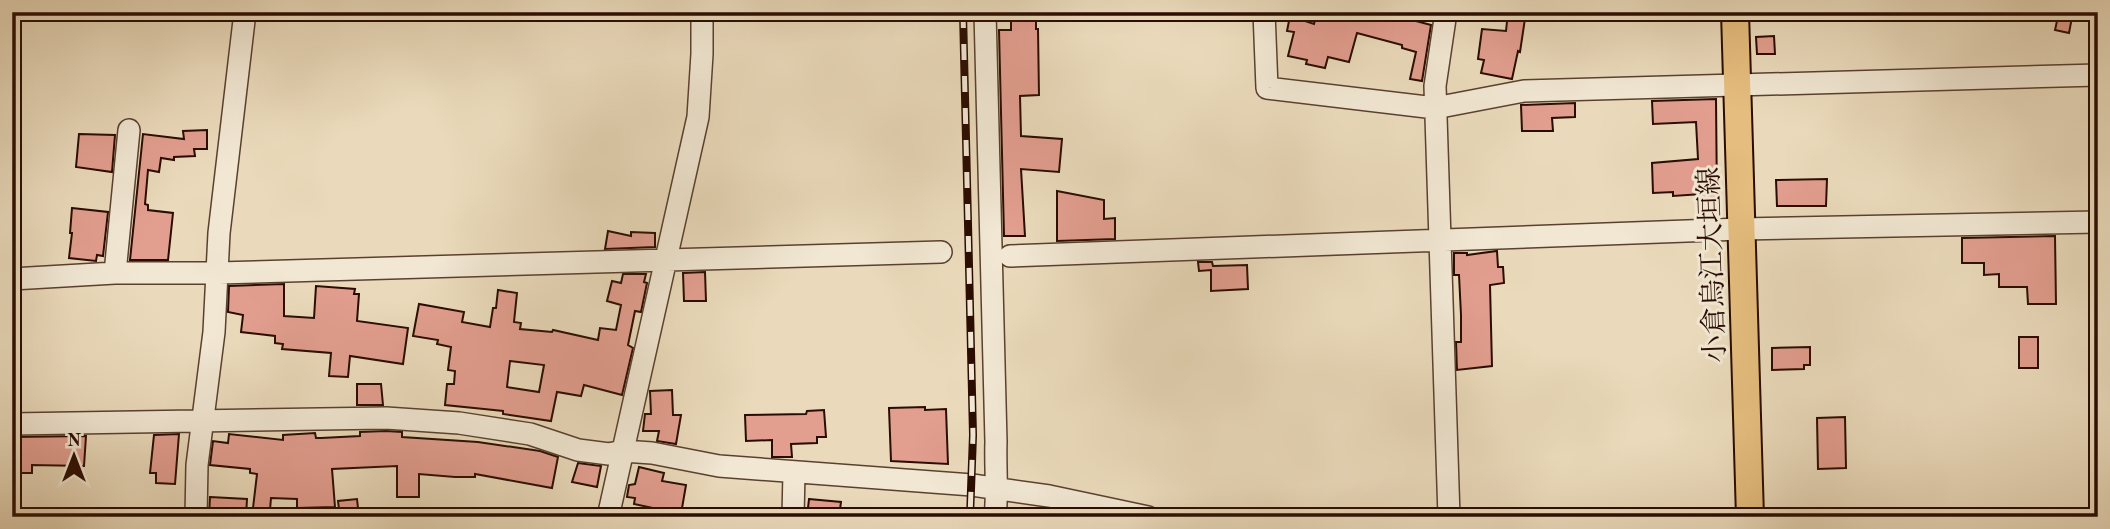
<svg xmlns="http://www.w3.org/2000/svg" width="2110" height="529" viewBox="0 0 2110 529" font-family="'Old Standard TT','Noto Serif JP',serif">
	<rect width="100%" height="100%" fill="#eadabb"/>
	<filter id="stains"><feTurbulence type="fractalNoise" baseFrequency=".00286" numOctaves="4"/><feColorMatrix values="0 0 0 0 .2 0 0 0 0 .09 0 0 0 0 .02 0 0 0 .5 -.17"/></filter>
	<radialGradient id="worn" r=".72"><stop offset=".6" stop-color="#630" stop-opacity="0"/><stop offset="1" stop-color="#630" stop-opacity=".3"/></radialGradient>
	<!-- building -->
	<path fill="#e29e8f" stroke="#2a0c00" stroke-width="2" fill-rule="evenodd" d="M1011,12H1036V29H1038L1039,95L1020,96L1021,136L1062,139L1059,172L1021,169L1025,236H1004L999,30H1011Z
		M1317,12H1418L1416,21L1431,25L1422,81L1410,79L1416,52L1402,48V45L1357,33L1349,62L1328,57L1325,68L1306,64L1307,60L1288,56L1294,32L1287,31L1290,16L1314,24Z
		M1508,12H1526L1520,52L1518,51L1512,79L1481,73L1484,60L1478,59L1482,29L1506,31Z
		M2059,12H2073L2069,33L2055,30Z
		M1774,36L1775,54H1757L1756,37Z
		M1716,99L1717,202H1702V194L1673,196V192L1653,193L1652,163L1698,159L1696,122L1653,124L1652,101Z
		M1575,103V117L1552,118L1553,131H1522L1521,105Z
		M207,130V149H194L195,156L174,157V160L161,158L159,172L148,170L145,204L148,205V210L173,213L168,260H130L143,134L184,139L183,131Z
		M79,134L115,135L112,172L76,167Z
		M1827,179L1826,206H1777L1776,180Z
		M1057,191L1104,200V219L1115,218V239L1057,241Z
		M72,208L108,212L103,256L97,255L96,261L69,258L72,233H70Z
		M608,231L631,236V232L655,233V247L605,249Z
		M2055,236L2056,304H2028L2027,287H1999V274L1984,275V263H1962V238Z
		M1497,251L1498,267H1503L1504,283L1490,285L1492,366L1457,370L1456,342H1461V315L1459,275H1454V253H1467V255Z
		M1198,262H1212L1213,266L1247,265L1248,289L1211,291V270L1199,271Z
		M705,272L706,301H684L683,273Z
		M623,274H646L644,282L647,283L641,312L635,311L628,345L633,348L622,395L584,385L581,396L557,392L551,421L503,414V411L484,409L445,405L447,384H454L455,371L448,370L451,347L437,344L438,340L413,336L419,304L464,312L462,322L490,327L493,308H496L498,290L517,293L514,322L521,323L520,329L552,332L553,330L598,340L600,328L616,330L621,305L607,301L612,281L621,283ZM510,361L544,365L539,392L507,387Z
		M284,284V316L314,318L316,286L355,289L354,294H359L357,321L408,328L403,364L350,356L348,377L329,376L331,353L282,349L283,344L275,343V336L241,332L243,315L228,312L229,286Z
		M2019,337H2038V368H2019Z
		M1810,347V365H1804V369L1772,370V348Z
		M357,384H381L383,405H357Z
		M672,390L673,415H681L676,444L657,441L659,431H643L645,414H651L650,391Z
		M925,407V410L946,409L948,464L891,461L889,408Z
		M824,410L826,437H817V443L791,444L792,457H772V440L746,441L745,415L806,414L807,411Z
		M1845,417L1846,468L1818,469L1817,418Z
		M386,431L402,432V437L478,442L540,451L558,457L552,488L475,474V477H455L419,474V497H397V466L332,469L335,507L297,508V499L271,498L270,510L253,508L257,474L250,473V469L210,465L213,441L228,443L229,434L283,440V435L315,433L316,438H321L360,436V432Z
		M179,434L175,484L156,483V473H150L154,435Z
		M86,436L84,466L32,465V473H12V437Z
		M578,463L601,466L597,487L572,482Z
		M639,467L664,473L662,481L686,485L681,514L634,504L635,498L627,497L629,485L635,484Z
		M210,497L247,499L246,517H209Z
		M357,499L359,517H340L338,501Z
		M809,499L841,502L839,517H807Z"/>
	<g fill="none" stroke-linecap="round" stroke-linejoin="round">
		<!-- minor casing -->
		<g stroke="#5a402f" stroke-width="24">
			<path id="minor" d="M985,12L996,442C995,467 998,492 995,517
				M1264,12L1267,88L1435,108L1524,91L2098,75
				M1446,12L1435,86L1449,517
				M1010,256L1741,229L2098,222
				M115,273L129,130
				M12,279L115,273H218L941,252
				M12,424L386,418L459,423L530,434L578,450L609,454L623,451L652,453L719,466L972,485L1049,496L1148,517
				M196,517L197,465L214,332L219,233L245,12
				M608,517L698,117L702,54V12
				M793,517L794,472"/>
		</g>
		<!-- major casing -->
		<g stroke="#2a0c00" stroke-width="30">
			<path id="major" d="M1735,12L1750,517"/>
		</g>
		<!-- minor -->
		<use href="#minor" stroke="#f1e7d3" stroke-width="21"/>
		<!-- major -->
		<use href="#major" stroke="#e5bd7e" stroke-width="26"/>
		<!-- rail casing -->
		<g stroke="#2a0c00" stroke-width="8">
			<path id="rail" d="M963,12L973,435L970,517"/>
		</g>
		<!-- rail -->
		<use href="#rail" stroke="#f1e7d3" stroke-width="5" stroke-dasharray="16" stroke-linecap="butt"/>
	</g>
	<g text-anchor="middle" stroke-width="6" stroke-linejoin="round" paint-order="stroke">
		<!-- street labels -->
		<g font-size="28" fill="#2a0c00" stroke="#f1e7d3">
			<text transform="translate(1711 265) rotate(-92)" y="10">小倉烏江大垣線</text>
		</g>
	</g>
	<!-- margin -->
	<rect width="2110" height="529" fill="none" stroke="#eadabb" stroke-width="42"/>
	<rect x="14" y="14" width="2082" height="501" fill="none" stroke="#2a0c00" stroke-width="3.5"/>
	<rect x="21" y="21" width="2068" height="487" fill="none" stroke="#2a0c00" stroke-width="2"/>
	<!-- north arrow -->
	<g transform="translate(74 456)" stroke="#f1e7d3" stroke-width="5" paint-order="stroke">
	<path d="M0-5L12 26L0 18L-12 26Z" fill="#2a0c00"/>
	<text y="-10" font-size="19" font-weight="bold" text-anchor="middle" fill="#2a0c00">N</text>
	</g>
	<rect width="100%" height="100%" filter="url(#stains)"/>
	<rect width="100%" height="100%" fill="url(#worn)"/>
</svg>
